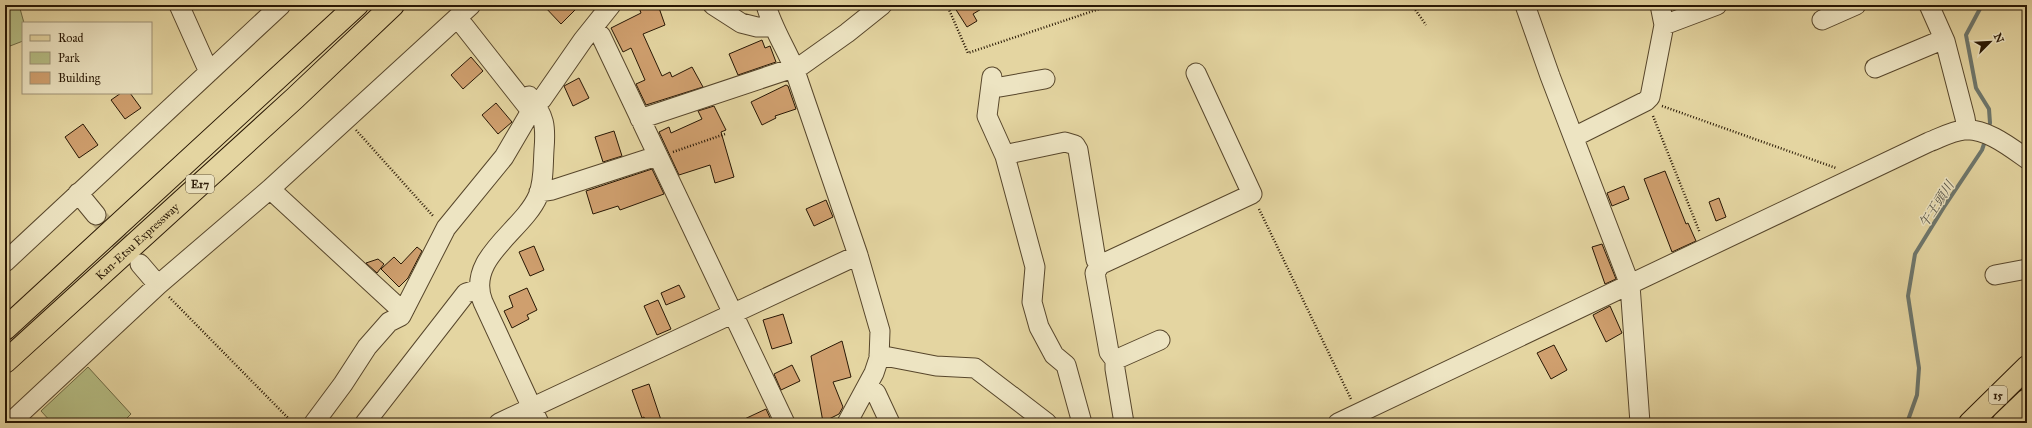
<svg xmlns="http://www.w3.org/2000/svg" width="2032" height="428" viewBox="0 0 2032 428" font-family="'IM FELL Great Primer','Noto Serif JP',serif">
	<rect width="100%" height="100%" fill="#e4d5a1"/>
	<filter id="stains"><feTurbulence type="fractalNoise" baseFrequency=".005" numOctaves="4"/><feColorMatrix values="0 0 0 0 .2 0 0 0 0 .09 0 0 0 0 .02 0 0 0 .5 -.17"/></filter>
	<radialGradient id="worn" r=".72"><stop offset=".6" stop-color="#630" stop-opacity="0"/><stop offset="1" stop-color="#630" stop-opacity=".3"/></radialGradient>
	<!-- green -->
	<path fill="#b5bd84" stroke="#6e6a44" d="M5,5H19L24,23L23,41L10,46L5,32Z
		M88,367L131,414L122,423H52L41,411Z"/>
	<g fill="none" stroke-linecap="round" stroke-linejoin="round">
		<!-- stream -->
		<path stroke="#6d766c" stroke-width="4" d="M1982,5L1966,35L1976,88L1989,109L1990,123L1988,130
			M1907,423L1917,395L1919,368L1908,296L1915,254L1944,207L1982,150L1986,138"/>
	</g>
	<!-- building -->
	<path fill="#cf9f6e" stroke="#281704" d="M543,5H580L561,24Z
		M638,5H658L665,25L643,34L662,76L670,72L672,77L692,67L703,87L646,105L636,84L645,80L631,48L623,52L611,28L641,13Z
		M953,5H988L973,14L977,21L967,27Z
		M762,40L765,48L770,46L776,62L738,75L729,54Z
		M471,57L483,71L463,89L451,75Z
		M579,78L589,98L573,106L564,86Z
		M786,85L788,86L796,109L775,116L776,118L762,125L751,102Z
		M121,93H130L141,108L125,119L111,100Z
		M496,103L512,122L498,134L482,115Z
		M714,106L726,130L721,132L734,177L715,183L710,165L679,175L659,132L669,127L671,133L702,119L698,111Z
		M83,124L98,145L79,158L65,137Z
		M614,131L622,156L603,162L595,137Z
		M652,169L664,194L620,210L618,206L593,214L586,191Z
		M1665,171L1686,224L1688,223L1696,241L1672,252L1644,179Z
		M1624,186L1629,199L1612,206L1607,193Z
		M1719,198L1726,217L1716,221L1709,202Z
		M826,200L833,217L814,226L806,209Z
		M1602,244L1616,279L1605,284L1592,247Z
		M534,246L544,270L530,276L519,252Z
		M417,247L422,251L408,278L399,287L381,269L394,257L401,264Z
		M378,259L384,264L377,273L366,263Z
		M679,285L685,297L666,305L661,293Z
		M527,288L537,310L527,315L529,319L512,328L504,311L513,307L509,296Z
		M658,300L671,329L657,335L644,306Z
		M1610,306L1622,333L1606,342L1593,315Z
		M783,314L792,343L772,349L763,320Z
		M842,341L851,377L833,382L843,407L839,414L823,422L811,356Z
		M1554,345L1567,370L1551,379L1537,353Z
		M792,365L800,381L781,390L774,374Z
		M649,384L662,423H646L644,417L642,418L632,390Z
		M766,409L771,420L764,423H736Z"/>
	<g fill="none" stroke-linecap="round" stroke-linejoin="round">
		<!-- minor-tunnel -->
		<path stroke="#beaf82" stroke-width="19" stroke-dasharray="19 10" stroke-linecap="butt" d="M96,215L138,261"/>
		<!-- minor casing -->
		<g stroke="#57462b" stroke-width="21">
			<path id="minor" d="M179,5L209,72
				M713,5L741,23L757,27H773
				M766,5C772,27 785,47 794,68L858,255L880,331L879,358L874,373L847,423
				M1525,5L1550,76L1630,285L1640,423
				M1929,5L1945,41L1965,118L1967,130
				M1822,20L1856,5
				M1664,25L1717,5
				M593,28L601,36L785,423
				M1875,68L1937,42L1945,41
				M992,77L987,116L1005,156L1035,267L1032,302L1039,327L1054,355L1066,365L1082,423
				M991,87H1000L1045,79
				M529,96C545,116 546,126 544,150C543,165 544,182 538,196C523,231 465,258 483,302L539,423
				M535,104L542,99L583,40L611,5
				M640,119L802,65L847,33L882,5
				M1574,137L1646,101L1650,97L1664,25L1660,5
				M1005,156L1013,153L1065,142L1075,145L1078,150L1096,260L1098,262L1104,263L1252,194L1196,73
				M270,189L399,308
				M539,192L552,190L657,156
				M78,193L96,215
				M5,262L281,5
				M1101,263L1095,273L1109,352L1115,360V369L1124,423
				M140,264L158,285
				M1995,275L2027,269
				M879,355L936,366L975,368L1047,423
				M1115,360L1160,340
				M867,387L876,393L890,423
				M10,423L158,285L270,189L471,5
				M314,423L343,384L367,347L389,322L401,316L446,228L504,157L531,111L464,26
				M365,423L466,293L479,289
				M499,423L858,255
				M1338,423L1929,142C1940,138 1952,131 1964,130C1986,128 2010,147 2027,159"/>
		</g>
		<!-- major casing -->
		<g stroke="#281704" stroke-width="24">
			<path id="major" d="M1970,423L2027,367
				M2003,423L2027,400"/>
		</g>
		<!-- highway casing -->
		<g stroke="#281704" stroke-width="24">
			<g id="highway">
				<path d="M5,329L357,5"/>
				<path id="s1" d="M5,362L295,98L393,5"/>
			</g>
		</g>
		<!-- path -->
		<path stroke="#281704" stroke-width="2.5" stroke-dasharray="1 2" stroke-linecap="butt" d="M947,5L968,53L1111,5
			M1412,5L1426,25
			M1662,106L1836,168
			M1653,116L1700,233
			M356,130L434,217
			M673,152L725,134
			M1259,209L1351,399
			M169,297L293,423"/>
		<!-- minor -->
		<use href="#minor" stroke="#ede4c2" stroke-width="19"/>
		<!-- major -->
		<use href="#major" stroke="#e4d5a1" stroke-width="22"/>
		<!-- highway -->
		<use href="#highway" stroke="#e4d5a1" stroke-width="22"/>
	</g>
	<g text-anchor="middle" stroke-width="3" stroke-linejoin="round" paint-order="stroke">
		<!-- shield labels -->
		<g fill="#ede4c2" stroke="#63543d" stroke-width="1">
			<rect x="186" y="175" width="28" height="18" rx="3"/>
			<rect x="1989" y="386" width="18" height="18" rx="3"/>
		</g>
		<g font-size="11" font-weight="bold" fill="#281704">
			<text x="200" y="188">E17</text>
			<text x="1998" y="399">15</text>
		</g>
		<!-- street labels -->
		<g font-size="12" fill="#281704" stroke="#ede4c2">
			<text dy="4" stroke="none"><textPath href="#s1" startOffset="179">Kan-Etsu Expressway</textPath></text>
		</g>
		<!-- water labels -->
		<g font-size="13" font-style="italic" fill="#504e41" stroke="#ede4c2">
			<text transform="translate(1936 204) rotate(-57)" y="5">午王頭川</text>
		</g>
	</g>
	<!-- margin -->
	<rect width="2032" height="428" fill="none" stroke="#e4d5a1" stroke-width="20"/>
	<rect x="6" y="6" width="2020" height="416" fill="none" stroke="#281704" stroke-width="2"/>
	<rect x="10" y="10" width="2012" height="408" fill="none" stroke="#281704"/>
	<!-- legend -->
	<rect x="22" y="22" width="130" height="72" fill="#ede4c2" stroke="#9e9276"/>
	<rect x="30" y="35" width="20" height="6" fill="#e4d5a1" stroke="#9e9276"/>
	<text x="58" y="42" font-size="12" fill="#281704">Road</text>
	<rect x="30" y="52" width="20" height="12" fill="#b5bd84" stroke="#9e9276"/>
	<text x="58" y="62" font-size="12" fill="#281704">Park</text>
	<rect x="30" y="72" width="20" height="12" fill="#cf9f6e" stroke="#9e9276"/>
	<text x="58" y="82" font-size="12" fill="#281704">Building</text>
	<!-- north arrow -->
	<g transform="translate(1990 42) rotate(66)" stroke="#ede4c2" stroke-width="3" paint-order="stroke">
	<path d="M0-3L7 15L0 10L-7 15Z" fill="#281704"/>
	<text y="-6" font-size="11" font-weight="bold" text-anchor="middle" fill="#281704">N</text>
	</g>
	<rect width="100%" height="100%" filter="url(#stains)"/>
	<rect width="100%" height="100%" fill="url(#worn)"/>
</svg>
